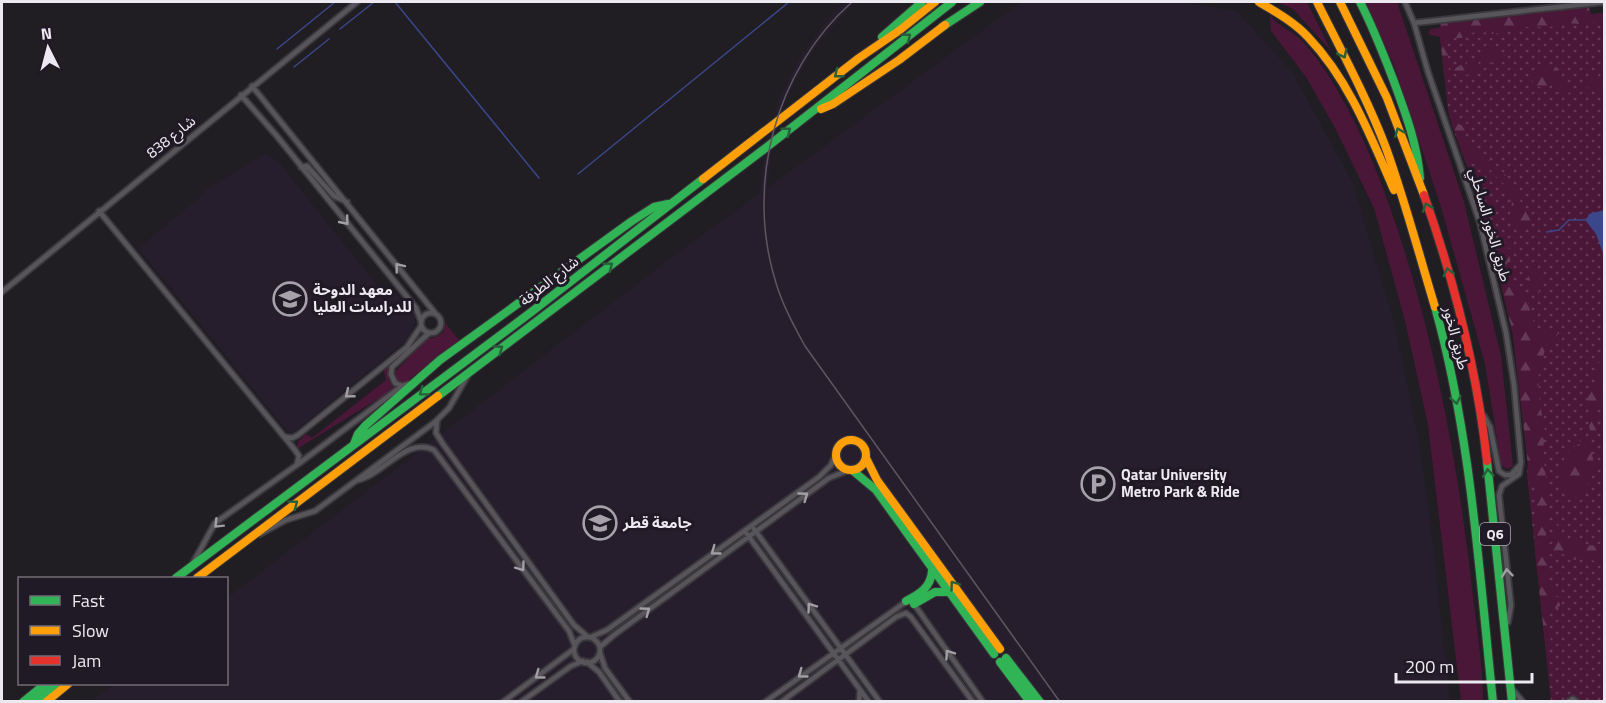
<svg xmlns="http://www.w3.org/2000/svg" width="1606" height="703" viewBox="0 0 1606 703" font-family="'Titillium Web','Noto Sans Arabic',sans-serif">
	<defs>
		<pattern id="grass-dots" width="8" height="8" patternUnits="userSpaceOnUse" patternTransform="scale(1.5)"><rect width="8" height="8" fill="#4a1738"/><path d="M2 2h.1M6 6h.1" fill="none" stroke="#643955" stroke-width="1.8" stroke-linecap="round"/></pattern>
		<pattern id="forest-firs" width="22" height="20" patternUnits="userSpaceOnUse" patternTransform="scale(1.5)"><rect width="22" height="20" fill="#4a1738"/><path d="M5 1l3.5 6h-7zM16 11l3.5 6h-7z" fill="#643955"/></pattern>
	</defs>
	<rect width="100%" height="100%" fill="#201d23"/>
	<!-- built -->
	<path fill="#261e2d" d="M845,2H855L819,42L795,81L785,102L772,146L767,188L1021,2H1180L1237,11L1292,72L1353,183L1395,325L1419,443L1430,518L1450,701L90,702L114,684H226L227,598L676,254L759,194L765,145L779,100L800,57L828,19Z
		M265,154L278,161L381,290L389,285L408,309L410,308L414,312L415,322L410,338L292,433L288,432L138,248L204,194L203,191Z"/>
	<!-- grass -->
	<path fill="url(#grass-dots)" d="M1604,13V701H1551L1527,474L1528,465L1513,335L1491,243L1474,186L1452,126L1448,110L1440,37L1442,30Z"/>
	<!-- forest -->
	<path fill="url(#forest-firs)" d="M1588,5L1591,14L1604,13V20L1581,24L1565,23L1550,27H1523L1494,34L1477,31L1461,38H1449L1447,40L1449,70L1446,74H1444L1440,37L1430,35L1428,32L1431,29L1439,28L1442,22Z
		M1494,49L1502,52L1506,57L1503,62L1494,64L1483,60L1481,53Z
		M1469,57L1478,61L1479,64L1474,75L1469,74L1461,77L1455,74L1454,69L1461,65L1467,67V61Z
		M1539,65L1545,66L1553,65C1559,68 1562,76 1562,83L1570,88L1571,91L1566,95L1554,91L1552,88L1554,82L1552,80L1549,87H1539L1534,85L1530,74Z
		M1598,70L1599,74L1595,79L1604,82V89L1600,90L1595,86L1586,88L1585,82L1590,73Z
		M1448,110L1460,125L1472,123L1471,127L1464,133L1470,146L1498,167L1511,181L1518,193L1521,203L1530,218V221L1521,229H1516L1510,217L1512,202L1505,185L1494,175L1490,169L1478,164L1476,161L1466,164Z
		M1504,248L1513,249L1514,254L1506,265L1508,277L1525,292L1536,330L1541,332L1563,330L1546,345L1538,378L1540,405L1545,430L1543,452L1549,504L1546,536L1549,545L1553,543V529L1556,523L1561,534L1567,540C1581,539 1591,552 1604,541V560L1594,561L1581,556L1575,560L1567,558L1559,550L1555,551L1553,555L1545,552L1537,542L1538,508L1534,497L1537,488C1528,483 1527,474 1528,465L1513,335L1493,250Z
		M1529,268H1533L1540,273L1541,285L1538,287L1539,293L1536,295L1527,287Z
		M1604,358V392L1601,405L1595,414L1596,434L1594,435C1585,427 1592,421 1589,412C1586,400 1587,388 1598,380C1595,370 1594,365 1604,358Z
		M1582,437C1593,443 1591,458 1596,468L1594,470C1593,479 1585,484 1583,495L1578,499C1573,496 1569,495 1566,491C1554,476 1563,451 1579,444Z
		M1535,552L1541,554L1549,561L1547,569L1548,578L1546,583L1551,585L1554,595L1559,598L1561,603L1559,607L1549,610L1551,646L1546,652Z"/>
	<!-- garden -->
	<path fill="#4a1738" d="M1277,2H1307L1331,51L1293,9Z
		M1366,2H1397L1464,202L1501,356L1513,466L1507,469L1501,465L1485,364L1441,207L1394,65Z
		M1270,15C1278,27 1291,30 1301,40C1312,50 1329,75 1336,88C1366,138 1385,191 1403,246C1437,354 1458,467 1471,579C1475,620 1483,661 1483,701H1461L1428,425L1405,321L1374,208L1334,126L1306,77L1271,31Z
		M445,323L459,340L406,382H400L395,379L394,373L427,338H433L443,333Z
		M397,357C390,369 383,373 394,389L297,449L298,442L306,434L312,438L386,380L383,368Z"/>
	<!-- water -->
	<path fill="#3a488b" d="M1604,210V256L1596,234L1586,221L1589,214Z"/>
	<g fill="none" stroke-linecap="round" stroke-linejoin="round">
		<!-- stream -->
		<path stroke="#3a488b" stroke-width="1.5" d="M395,2L539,178
			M340,29L374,2
			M277,49L335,2
			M294,67L329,39
			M578,174L789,2
			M1547,232L1559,230L1569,220H1586"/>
		<!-- street casing -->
		<g stroke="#3b383d" stroke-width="8">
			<path id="street" d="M1405,2L1414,23L1428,72L1480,223L1506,333L1514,385L1521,462L1519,474L1502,486L1499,495L1511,605L1508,622
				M1414,23L1604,2
				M252,86L435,313
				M241,95L276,135L416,308L421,321
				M301,167L307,166L334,196L347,202
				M99,211L295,450L299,456L297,464
				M2,292L357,2
				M421 323a10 10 0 1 1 20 0a10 10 0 1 1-20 0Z
				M412,383L402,386L395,383L391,374L392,367L429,333
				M1484,416L1490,427L1499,471L1505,475H1511L1520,465
				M437,421L436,433L443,444L574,625L588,637
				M286,437L292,438L298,435L407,347L421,326
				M358,480C384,474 407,436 434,450L569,631L575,646
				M754,529L880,702
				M260,534L286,520L315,511L435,422L449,408L468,375
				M747,534L869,702
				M193,563L215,523L301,462L402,386
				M914,604L983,702
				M591,637L607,630L819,477L831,465L836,454
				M574 650a13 13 0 1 1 26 0a13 13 0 1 1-26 0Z
				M600,647L614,635L829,478L849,470
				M600,653L605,668L630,702
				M587,662L599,672L620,702
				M1513,690L1523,702
				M503,702L574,649
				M521,702L571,666L583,661
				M765,702L907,601
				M781,702L896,617L906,613L911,617L973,702
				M859,702L860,690
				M1568,702L1573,699L1577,702"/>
		</g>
		<!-- fast casing -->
		<g stroke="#3b383d" stroke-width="10">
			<path id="fast" d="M1360,2C1373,27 1383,53 1393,79C1405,112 1417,143 1420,178
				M942,27L980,2
				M882,37L922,2
				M1435,307C1471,435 1479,571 1493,702
				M438,396L763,150L952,2
				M354,444L358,434L366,425L440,360L632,221L654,207L668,204
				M1487,461L1512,702
				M852,470L876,490L994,654
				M176,578L530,313L703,179
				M906,601C920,594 931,587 932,571
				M914,604L935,592H948
				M1006,658L1040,702
				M1000,662L1030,702
				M23,702L45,684
				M35,702L56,684"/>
		</g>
		<!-- slow casing -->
		<g stroke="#3b383d" stroke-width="10">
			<path id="slow" d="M1259,2C1276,12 1294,22 1308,37C1349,80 1371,137 1394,190
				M1317,2C1341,50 1367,98 1386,148C1405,201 1419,254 1435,307
				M1340,2L1387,98L1424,195
				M821,109L833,104L899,60L945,25
				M703,179L859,58L900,30L935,2
				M836 455a15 15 0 1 1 30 0a15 15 0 1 1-30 0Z
				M866,458L877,480L1000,649
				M197,578L438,396
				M46,702L68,684"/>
		</g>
		<!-- jam casing -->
		<g stroke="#3b383d" stroke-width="10">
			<path id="jam" d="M1424,195C1454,280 1477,371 1487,461"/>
		</g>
		<!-- street -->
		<use href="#street" stroke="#575559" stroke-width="4.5"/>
		<!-- fast -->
		<use href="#fast" stroke="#30b455" stroke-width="8"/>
		<!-- slow -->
		<use href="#slow" stroke="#ff9f0a" stroke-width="8"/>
		<!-- jam -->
		<use href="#jam" stroke="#e5322d" stroke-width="8"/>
		<!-- rail -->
		<path stroke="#5c595e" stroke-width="1.5" d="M852,2C775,70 745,185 776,283C783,306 794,326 805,346L1060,702"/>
	</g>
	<!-- one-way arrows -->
	<defs><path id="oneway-chevron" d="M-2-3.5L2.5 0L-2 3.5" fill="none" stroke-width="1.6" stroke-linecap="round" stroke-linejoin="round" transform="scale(1.5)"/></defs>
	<g stroke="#275f3b">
		<use href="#oneway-chevron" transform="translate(907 37) rotate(-38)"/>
		<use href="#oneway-chevron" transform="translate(1343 54) rotate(64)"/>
		<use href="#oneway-chevron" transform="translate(838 74) rotate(142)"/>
		<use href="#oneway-chevron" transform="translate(787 131) rotate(-38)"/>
		<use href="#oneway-chevron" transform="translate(1399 132) rotate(-112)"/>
		<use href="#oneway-chevron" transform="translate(1427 207) rotate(-109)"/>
		<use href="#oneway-chevron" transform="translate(609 266) rotate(-37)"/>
		<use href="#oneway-chevron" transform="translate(1448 272) rotate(-105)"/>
		<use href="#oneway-chevron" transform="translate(499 349) rotate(-36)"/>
		<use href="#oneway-chevron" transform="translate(423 392) rotate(143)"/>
		<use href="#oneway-chevron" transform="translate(1456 400) rotate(79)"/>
		<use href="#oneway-chevron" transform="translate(1488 473) rotate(-97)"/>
		<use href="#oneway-chevron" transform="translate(294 504) rotate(-37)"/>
		<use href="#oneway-chevron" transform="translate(954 585) rotate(-126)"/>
	</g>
	<g stroke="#a29fa5">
		<use href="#oneway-chevron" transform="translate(345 221) rotate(51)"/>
		<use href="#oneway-chevron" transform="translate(399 267) rotate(-128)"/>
		<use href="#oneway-chevron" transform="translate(349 394) rotate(141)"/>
		<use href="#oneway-chevron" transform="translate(804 496) rotate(-36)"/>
		<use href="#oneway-chevron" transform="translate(218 524) rotate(135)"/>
		<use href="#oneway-chevron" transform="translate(715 551) rotate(144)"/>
		<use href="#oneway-chevron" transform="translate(521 567) rotate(54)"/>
		<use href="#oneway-chevron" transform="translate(1507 573) rotate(-96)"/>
		<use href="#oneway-chevron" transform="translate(811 607) rotate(-126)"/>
		<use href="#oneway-chevron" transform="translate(646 611) rotate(-36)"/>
		<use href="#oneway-chevron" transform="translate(949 654) rotate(-125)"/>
		<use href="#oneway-chevron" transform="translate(802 674) rotate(144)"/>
		<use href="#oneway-chevron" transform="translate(539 675) rotate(144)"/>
	</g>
	<!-- icons -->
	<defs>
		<g id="school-ring" transform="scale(1.725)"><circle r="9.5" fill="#201a26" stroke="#a5a2a9" stroke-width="1.5"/><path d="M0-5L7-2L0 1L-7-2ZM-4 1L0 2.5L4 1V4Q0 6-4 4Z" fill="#a5a2a9"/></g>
		<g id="parking-ring" transform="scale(1.725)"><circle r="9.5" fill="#201a26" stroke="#a5a2a9" stroke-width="1.5"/><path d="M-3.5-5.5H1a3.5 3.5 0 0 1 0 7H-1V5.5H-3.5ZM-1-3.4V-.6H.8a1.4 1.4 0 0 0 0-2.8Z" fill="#a5a2a9"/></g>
		<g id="university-ring" transform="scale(1.725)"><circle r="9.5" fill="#201a26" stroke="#a5a2a9" stroke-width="1.5"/><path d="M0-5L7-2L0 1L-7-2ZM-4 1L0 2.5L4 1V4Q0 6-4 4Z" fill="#a5a2a9"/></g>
	</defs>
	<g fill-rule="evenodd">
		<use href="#school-ring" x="290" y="299"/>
		<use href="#parking-ring" x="1098" y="484"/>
		<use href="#university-ring" x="600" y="523"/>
	</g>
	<g text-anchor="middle" stroke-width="6" stroke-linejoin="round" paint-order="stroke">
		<!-- shield labels -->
		<rect fill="#201a26" stroke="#b0abb4" stroke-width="1.5" x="1480" y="523" width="30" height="22" rx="4.5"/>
		<g font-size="14" font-weight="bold" fill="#ede9f1">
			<text x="1495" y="539">Q6</text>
		</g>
		<!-- street labels -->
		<g font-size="15" fill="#ede9f1" stroke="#201a26">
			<text transform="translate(171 137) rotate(-39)" y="5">شارع 838</text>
			<text transform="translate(1490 225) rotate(74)" y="5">طريق الخور الساحلي</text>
			<text transform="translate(549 281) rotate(-38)" y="5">شارع الطرفة</text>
			<text transform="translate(1456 338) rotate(76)" y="5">طريق الخور</text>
		</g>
		<!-- poi labels -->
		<g font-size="15" font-weight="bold" fill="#ede9f1" stroke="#201a26" text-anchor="start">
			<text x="313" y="295">معهد الدوحة<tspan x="313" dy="17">للدراسات العليا</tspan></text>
			<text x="1121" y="480">Qatar University<tspan x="1121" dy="17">Metro Park &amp; Ride</tspan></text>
			<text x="623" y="528">جامعة قطر</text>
		</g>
	</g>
	<!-- border -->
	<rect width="1606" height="703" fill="none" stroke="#ede9f1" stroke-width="6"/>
	<!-- legend -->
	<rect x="18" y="577" width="210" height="108" fill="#201a26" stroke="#726d77" stroke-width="1.5"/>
	<rect x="30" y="596" width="30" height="9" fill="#30b455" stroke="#726d77" stroke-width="1.5"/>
	<text x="72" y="607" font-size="18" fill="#ede9f1">Fast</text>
	<rect x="30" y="626" width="30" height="9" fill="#ff9f0a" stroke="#726d77" stroke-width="1.5"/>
	<text x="72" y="637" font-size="18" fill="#ede9f1">Slow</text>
	<rect x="30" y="656" width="30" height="9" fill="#e5322d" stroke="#726d77" stroke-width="1.5"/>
	<text x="72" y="667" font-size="18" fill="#ede9f1">Jam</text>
	<!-- north arrow -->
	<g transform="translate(48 48) rotate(354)" stroke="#201a26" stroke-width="4.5" paint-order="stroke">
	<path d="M0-4.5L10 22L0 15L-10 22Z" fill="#ede9f1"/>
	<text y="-9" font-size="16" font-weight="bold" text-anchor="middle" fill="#ede9f1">N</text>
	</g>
	<!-- scale -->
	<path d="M1396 673v9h136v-9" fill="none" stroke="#ede9f1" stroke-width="3"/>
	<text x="1405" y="673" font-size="18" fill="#ede9f1" stroke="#201a26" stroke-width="4.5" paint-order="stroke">200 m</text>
</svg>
